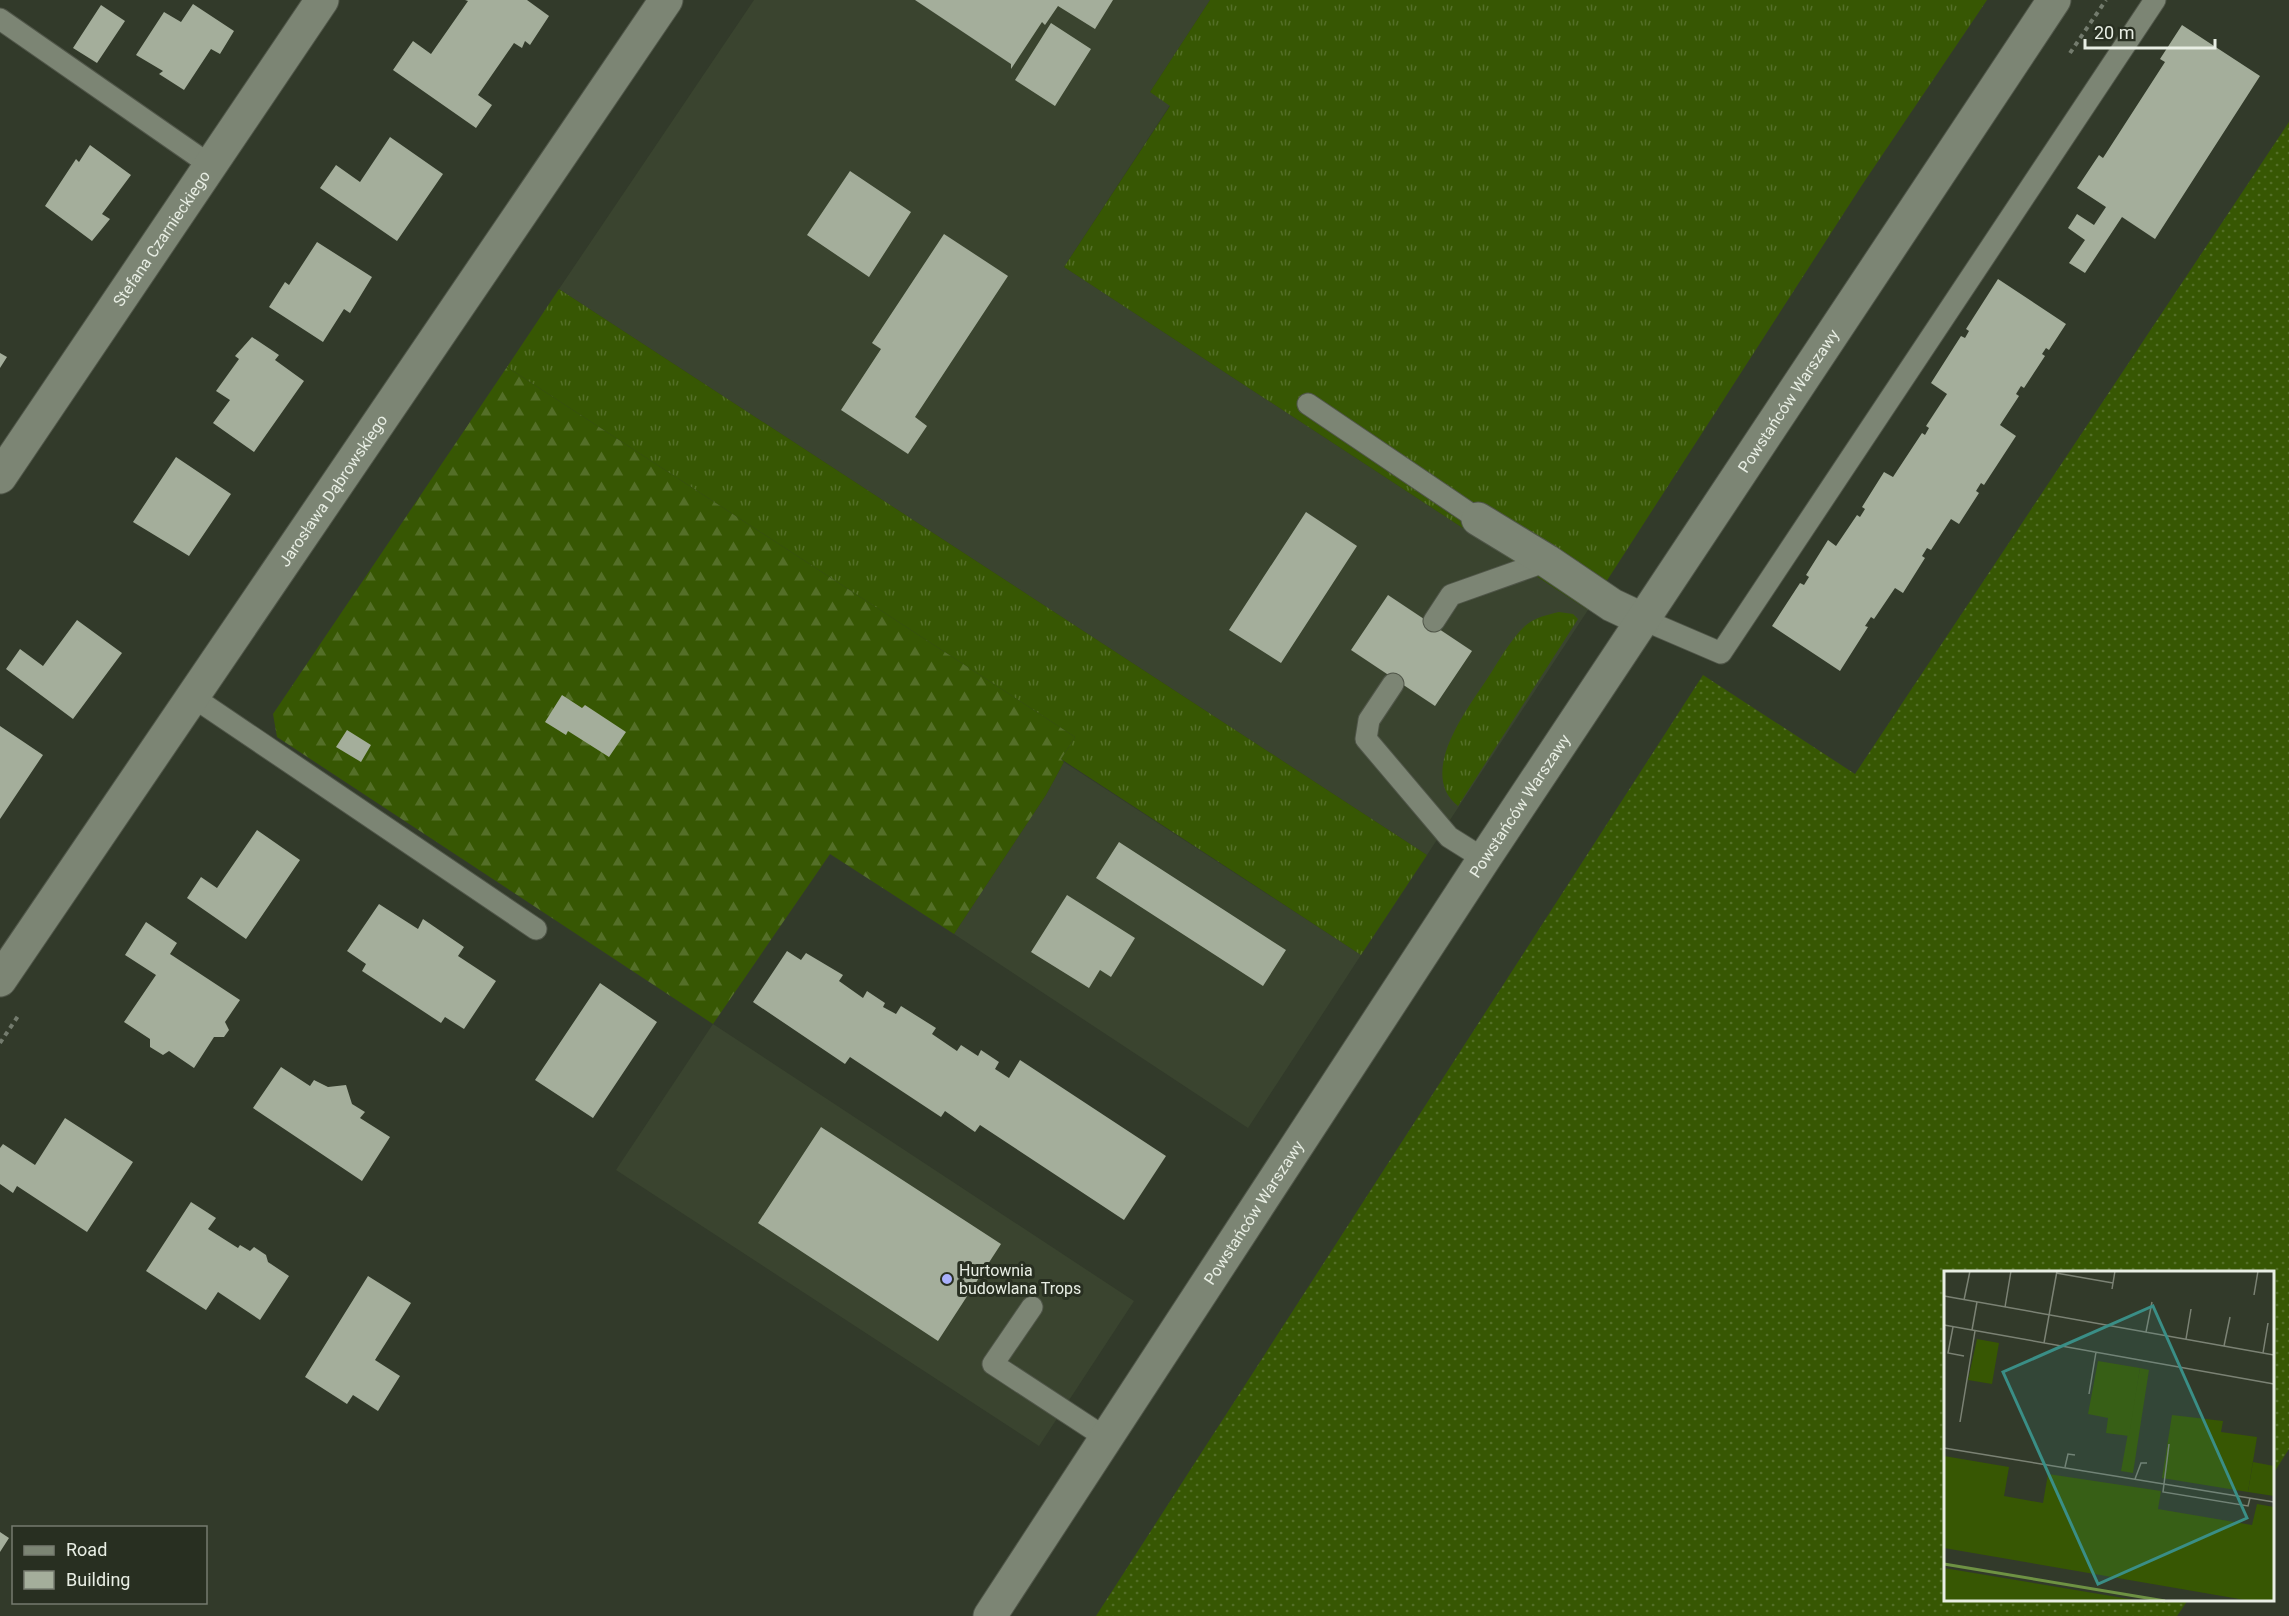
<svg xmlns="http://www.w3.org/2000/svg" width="2289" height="1616" viewBox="0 0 2289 1616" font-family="Roboto,sans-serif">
	<defs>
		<pattern id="grass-tufts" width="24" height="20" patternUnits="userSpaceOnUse" patternTransform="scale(1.5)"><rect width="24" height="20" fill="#375703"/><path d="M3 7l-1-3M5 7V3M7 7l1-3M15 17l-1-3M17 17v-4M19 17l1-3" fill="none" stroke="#546f28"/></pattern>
		<pattern id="forest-firs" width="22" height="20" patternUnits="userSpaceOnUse" patternTransform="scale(1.5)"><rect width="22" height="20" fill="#375703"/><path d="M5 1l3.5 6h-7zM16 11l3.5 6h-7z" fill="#546f28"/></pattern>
		<pattern id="garden-dots" width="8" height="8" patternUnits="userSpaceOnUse" patternTransform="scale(1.5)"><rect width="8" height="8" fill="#375703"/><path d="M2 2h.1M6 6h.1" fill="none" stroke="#546f28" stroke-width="1.8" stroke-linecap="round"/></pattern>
	</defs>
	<rect width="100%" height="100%" fill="#323a2a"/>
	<!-- built -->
	<path fill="#3a442f" d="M754,0H1210L1150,92L1170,105L1064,267L1588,610L1427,855L559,289Z
		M1064,762L1361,955L1248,1128L954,934L1046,795Z
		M713,1024L1134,1301L1039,1446L616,1170Z"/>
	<!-- grass -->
	<path fill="url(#grass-tufts)" d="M1210,0H1987L1862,185L1588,610L1064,267L1170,106L1150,92Z
		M559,289L1427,855L1361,955L1061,759L1075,737L507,367Z
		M1559,612L1573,614L1578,619L1458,806C1417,773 1467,710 1487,679C1499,661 1510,640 1525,626C1535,617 1547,615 1559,612Z"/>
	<!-- forest -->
	<path fill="url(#forest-firs)" d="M507,367L1075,737L1061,759L1064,762L1046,795L954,934L830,854L713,1024L277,737L273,714Z"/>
	<!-- garden -->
	<path fill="url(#garden-dots)" d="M2289,122V1449L2273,1474L2272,1272H1946V1600H2188L2177,1616H1096L1703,675L1855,774Z"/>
	<!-- building -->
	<path fill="#a4ae9b" d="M465,0H527L549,16L530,45L525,41L522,48L514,43L478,95L492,105L476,128L393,70L413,41L431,54L468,1Z
		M915,0H1113L1095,29L1058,6L1045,25L1042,22L1011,69V64Z
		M193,4L234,31L220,54L211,49L184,90L159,74L163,71L136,55L164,12L181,22Z
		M101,5L125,21L97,63L73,48Z
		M1051,23L1091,49L1055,106L1015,80Z
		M2182,25L2260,76L2155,239L2122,217L2085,273L2069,263L2085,240L2068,228L2077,214L2094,225L2106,207L2077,188L2099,155L2103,158L2165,62L2160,59Z
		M390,137L443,174L397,241L320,188L336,165L360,182Z
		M90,145L131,175L102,214L110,219L92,241L45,206L76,159L79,162Z
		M850,171L911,212L869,277L807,235Z
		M944,234L1008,276L915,417L927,426L908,454L841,410L881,349L872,343Z
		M317,242L372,277L350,313L344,309L323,342L269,307L285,282L289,285Z
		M1998,279L2066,324L2049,350L2046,348L2042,354L2045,356L2024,388L2021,386L2016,394L2019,396L2000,425L2016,436L1984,485L1981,483L1976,491L1979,493L1959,524L1951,519L1931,550L1927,548L1922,556L1925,558L1903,593L1895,588L1874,619L1871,617L1865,626L1868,627L1840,671L1772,626L1800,583L1804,585L1809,577L1806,575L1828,540L1836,546L1857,515L1860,517L1865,509L1862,507L1884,472L1893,477L1922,433L1925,435L1929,428L1926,426L1947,394L1931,383L1961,336L1965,338L1969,331L1966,329Z
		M252,337L279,355L275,360L304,381L254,452L213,423L230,400L216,391L239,359L235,356Z
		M0,353L7,357L0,368Z
		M176,457L231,494L189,556L133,522Z
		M1306,512L1357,546L1281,663L1229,630Z
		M1388,595L1472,651L1435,706L1351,650Z
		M77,620L122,653L73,719L6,669L20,649L43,666Z
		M562,695L582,708L585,705L626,732L609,757L568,731L566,735L545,722Z
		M0,726L43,755L0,819Z
		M347,730L371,745L361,762L336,747Z
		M257,830L300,860L246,939L187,898L201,877L217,888Z
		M1119,842L1286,950L1263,986L1096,878Z
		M1067,895L1135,938L1111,977L1100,970L1089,988L1031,952Z
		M379,904L418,929L423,919L464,947L458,956L496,981L464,1029L445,1017L441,1023L362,971L366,964L347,951Z
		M146,922L177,943L170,954L240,1000L225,1022L229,1030L224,1037H214L194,1068L169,1051L163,1055L150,1047V1039L124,1022L156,975L125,955Z
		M787,951L801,960L806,953L843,975L839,981L863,998L867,991L885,1003L883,1007L896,1014L901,1006L936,1028L932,1034L957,1051L961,1045L978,1056L981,1050L999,1062L995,1069L1009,1078L1020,1060L1166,1156L1124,1220L980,1125L975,1132L945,1111L941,1117L850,1057L845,1064L753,1002Z
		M600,983L657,1022L593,1118L535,1080Z
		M281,1067L310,1086L314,1080L328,1087L346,1085L352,1104L365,1112L360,1118L390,1137L362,1181L253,1108Z
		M65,1118L133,1162L87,1232L17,1186L13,1193L0,1184V1148L3,1144L35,1165Z
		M821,1127L1001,1244L938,1341L758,1223Z
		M191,1202L216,1218L208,1229L238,1248L240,1245L250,1251L254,1247L266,1255L268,1262L289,1276L260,1320L218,1292L206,1310L146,1271Z
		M368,1276L411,1303L375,1360L400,1376L378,1411L353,1395L347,1404L305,1377Z
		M0,1532L9,1538L0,1552Z"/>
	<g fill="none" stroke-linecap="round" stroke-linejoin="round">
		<!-- lane casing -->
		<g stroke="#505649" stroke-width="23">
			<path id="lane" d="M0,19L210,165
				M1308,404L1478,519
				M1644,620L1721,653L2155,0
				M1434,621L1451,595L1547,561
				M1393,684L1369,720L1366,739L1449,837L1484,859
				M193,697L536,929
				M1032,1307L993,1364L1106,1438"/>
		</g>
		<!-- street casing -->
		<g stroke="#505649" stroke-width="35">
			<g id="street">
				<path id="s1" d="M0,477L322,0"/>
				<path d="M1478,519L1547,561L1612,605L1644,620"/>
				<path id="s2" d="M0,980L666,0"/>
			</g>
		</g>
		<!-- secondary casing -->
		<g stroke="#505649" stroke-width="35">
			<g id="secondary">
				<path id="s3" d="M990,1616L1484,859L2054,0"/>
			</g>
		</g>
		<!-- path -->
		<path stroke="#737b6d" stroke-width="4" stroke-dasharray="4.5 4.5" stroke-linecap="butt" d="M2070,53L2106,0
			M0,1043L18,1016"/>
		<!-- lane -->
		<use href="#lane" stroke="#7c8574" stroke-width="21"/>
		<!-- street -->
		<use href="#street" stroke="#7c8574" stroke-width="33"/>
		<!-- secondary -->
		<use href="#secondary" stroke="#7c8574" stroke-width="33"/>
	</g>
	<!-- markers -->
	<circle fill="#a9b0fc" stroke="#282f21" stroke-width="2" cx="947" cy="1279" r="6"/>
	<g text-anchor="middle" stroke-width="6" stroke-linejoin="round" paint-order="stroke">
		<!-- street labels -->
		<g font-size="16" fill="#e8eee4" stroke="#282f21">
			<text dy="6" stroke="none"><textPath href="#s1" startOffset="288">Stefana Czarnieckiego</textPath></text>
			<text dy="6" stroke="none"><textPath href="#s3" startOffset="1454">Powstańców Warszawy</textPath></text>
			<text dy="6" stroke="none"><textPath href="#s2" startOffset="592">Jarosława Dąbrowskiego</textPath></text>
			<text dy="6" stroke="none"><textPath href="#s3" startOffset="968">Powstańców Warszawy</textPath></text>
			<text dy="6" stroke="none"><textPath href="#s3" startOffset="482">Powstańców Warszawy</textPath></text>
		</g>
		<!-- poi labels -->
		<g font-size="16" fill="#e8eee4" stroke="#282f21" text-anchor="start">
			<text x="959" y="1276">Hurtownia<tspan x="959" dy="18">budowlana Trops</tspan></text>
		</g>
	</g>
	<!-- overview -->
	<g transform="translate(1944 1271)">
		<rect width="330" height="330" fill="#323a2a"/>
		<path d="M33,68L55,72L48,113L24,109ZM196,97L205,99L189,202L177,200ZM228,144L279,150L277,161L313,166L304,221L218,207ZM0,297L197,330H0Z" fill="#375703"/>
		<path d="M154,90L196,97L185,165L162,162L164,147L144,143ZM309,191L330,195V225L304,221Z" fill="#375703"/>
		<path d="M0,185L65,196L60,225L99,232L104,203L217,220L214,238L308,254L313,233L330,236V330H307L0,277Z" fill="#375703"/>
		<path fill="none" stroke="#6e9243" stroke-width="3" d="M0,293L221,330"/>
		<path fill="none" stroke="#7b8274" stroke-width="1.5" d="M112,2L169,12M168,18L171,0M310,24L314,0M0,25L330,84M20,29L26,0M61,36L67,0M0,54L330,113M9,56L4,82L20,85M28,59L33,31M202,61L208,31M242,68L247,38M100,72L113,0M280,75L286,46M319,82L324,52M145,123L152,81M16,151L31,60M225,173L219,221L304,235L306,227M0,177L330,231M121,196L124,183L131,184M191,208L197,192H203"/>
		<path fill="#3a8e86" fill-opacity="0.15" stroke="#3a8e86" stroke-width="3" d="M209,35L303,247L154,313L59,101Z"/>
		<rect width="330" height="330" fill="none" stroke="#e8eee4" stroke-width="3"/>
	</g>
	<!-- legend -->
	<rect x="12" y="1526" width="195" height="78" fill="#282f21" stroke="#757b6f" stroke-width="1.5"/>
	<rect x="24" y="1546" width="30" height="9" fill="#7c8574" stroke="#757b6f" stroke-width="1.5"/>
	<text x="66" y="1556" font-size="18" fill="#e8eee4">Road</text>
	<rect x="24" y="1571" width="30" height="18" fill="#a4ae9b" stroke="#757b6f" stroke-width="1.5"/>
	<text x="66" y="1586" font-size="18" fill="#e8eee4">Building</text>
	<!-- scale -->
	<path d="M2085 39v9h130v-9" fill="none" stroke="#e8eee4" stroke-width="3"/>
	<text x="2094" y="39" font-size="18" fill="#e8eee4" stroke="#282f21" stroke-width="4.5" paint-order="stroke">20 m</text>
</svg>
